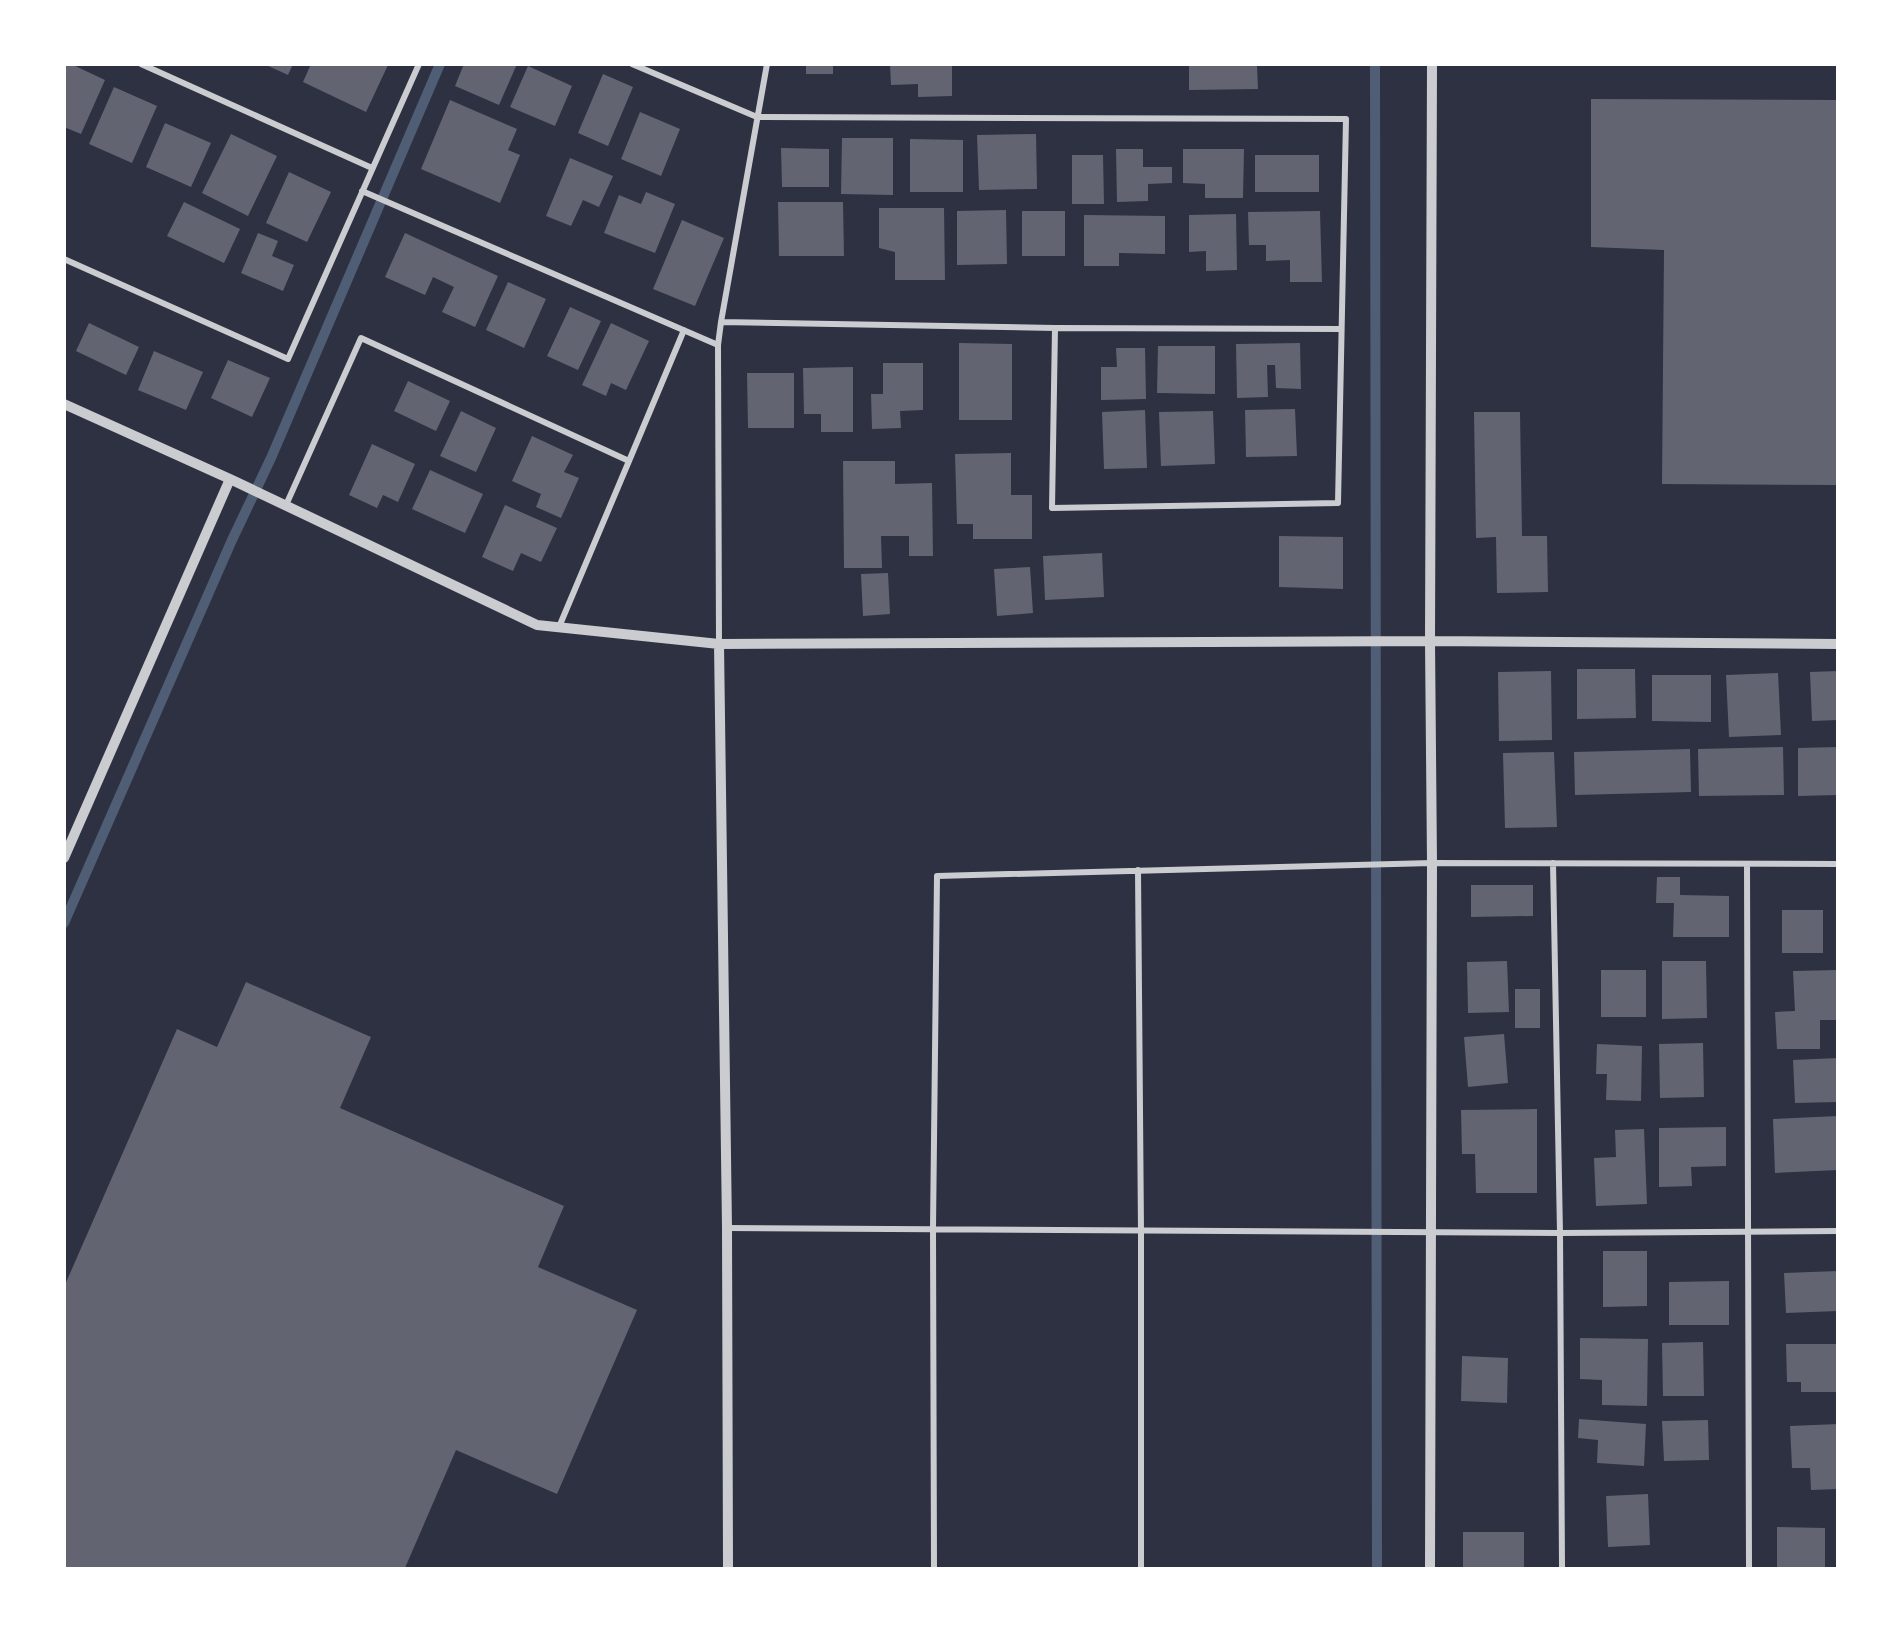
<svg xmlns="http://www.w3.org/2000/svg" width="1902" height="1633" viewBox="0 0 1902 1633" font-family="Overpass,sans-serif">
	<rect width="100%" height="100%" fill="#2d3142"/>
	<g fill="none" stroke-linecap="round" stroke-linejoin="round">
		<!-- stream -->
		<path stroke="#4f5d75" stroke-width="10" d="M1375,64L1377,1568
			M64,923L232,540L271,458L440,64"/>
	</g>
	<!-- building -->
	<path fill="#626471" d="M64,64H71L105,80L81,134L64,127Z
		M264,64H293L288,75Z
		M311,64H387L388,65L366,112L303,82Z
		M464,64H517L499,105L455,86Z
		M806,64H833V74H806Z
		M890,64H952V96L918,97V84L891,85Z
		M1189,64L1257,65L1258,89L1189,90Z
		M528,66L572,86L555,126L510,107Z
		M603,74L633,87L608,146L578,133Z
		M114,87L157,106L132,163L89,144Z
		M1591,99L1838,100V485L1662,484L1664,250L1591,247Z
		M450,100L517,129L508,150L520,155L500,203L421,169Z
		M640,112L680,129L661,176L621,159Z
		M165,123L211,143L191,187L146,167Z
		M231,134L277,156L248,216L202,193Z
		M1036,134L1037,189L979,190L977,135Z
		M842,138H893V195L841,194Z
		M910,139L963,140V192H910Z
		M781,148L829,149V187H782Z
		M1116,149H1143V167H1172V183L1148,184V201L1117,202Z
		M1183,149H1244L1243,198H1205V184L1183,183Z
		M1072,155H1103L1104,204H1072Z
		M1255,155H1319V192H1255Z
		M570,158L613,176L599,207L583,200L571,226L546,216Z
		M289,172L331,192L307,242L266,223Z
		M646,192L675,204L655,253L604,233L619,195L641,204Z
		M184,202L240,229L224,263L167,236Z
		M778,202H843L844,256H779Z
		M879,208H944L945,280H895V252L879,248Z
		M1006,210L1007,264L957,265V211Z
		M1022,211H1065V256H1022Z
		M1320,211L1322,282H1290V260L1266,261V245H1249L1248,212Z
		M1236,214L1237,270L1206,271V251L1189,252V215Z
		M1084,215L1165,216V254L1119,253V266H1084Z
		M682,220L724,238L695,306L653,289Z
		M258,233L278,241L272,256L294,265L283,291L241,273Z
		M405,233L498,276L475,327L442,312L454,287L433,277L425,295L385,277Z
		M508,282L546,299L524,348L486,330Z
		M570,307L601,321L578,370L547,356Z
		M89,323L139,347L126,375L76,351Z
		M611,323L649,341L626,390L611,383L606,396L582,385Z
		M959,343L1012,344V420H959Z
		M1300,343L1301,389L1276,388L1275,365H1267L1268,397L1237,398L1236,344Z
		M1158,346H1215V394L1157,393Z
		M1116,348H1145L1146,399L1101,400V367H1117Z
		M154,351L203,372L186,410L138,390Z
		M228,360L270,378L252,417L211,398Z
		M883,363H923V410L900,411L901,428L872,429L871,394H883Z
		M853,367V432H821V414H804L803,368Z
		M747,373H794V428H748Z
		M408,381L450,401L436,431L394,411Z
		M1295,409L1297,456L1246,457L1245,410Z
		M1145,410L1147,468L1104,469L1102,412Z
		M461,411L496,428L476,472L440,456Z
		M1213,411L1215,464L1161,466L1159,412Z
		M1474,412H1520L1522,536H1547L1548,592L1497,593L1496,537L1476,538Z
		M532,436L573,455L564,472L579,478L561,518L536,507L541,494L512,481Z
		M372,444L415,464L398,502L383,495L377,508L349,495Z
		M1011,453V495H1032V539H973V524H957L955,454Z
		M843,461H895V484L932,483L933,556H909V536H881L882,568H844Z
		M430,470L483,494L465,533L412,509Z
		M505,505L557,528L541,562L521,553L513,571L482,557Z
		M1279,536L1343,537V589L1279,587Z
		M1102,553L1104,597L1045,600L1043,556Z
		M1030,567L1033,613L997,616L994,569Z
		M888,573L890,614L863,616L861,574Z
		M1577,669H1635L1636,718L1577,719Z
		M1551,671L1552,740L1499,741L1498,672Z
		M1838,671V720L1812,721L1810,672Z
		M1778,673L1781,735L1729,737L1726,675Z
		M1652,675H1711V722L1652,721Z
		M1783,747L1784,795L1699,796L1698,749Z
		M1838,747V795L1798,796V748Z
		M1690,749L1691,792L1575,795L1574,752Z
		M1554,752L1557,827L1505,828L1503,753Z
		M1657,877H1680V895L1729,896V937H1673L1674,903H1656Z
		M1471,885H1533V916L1471,917Z
		M1782,910H1823V953H1782Z
		M1507,961L1509,1012L1468,1013L1467,962Z
		M1662,961H1706L1707,1018L1662,1019Z
		M1601,970H1646V1017H1601Z
		M1838,970V1020H1820V1049H1777L1775,1012L1795,1011L1793,971Z
		M246,982L371,1037L340,1108L564,1206L538,1267L637,1310L557,1494L456,1450L405,1568H64V1287L177,1029L217,1047Z
		M1515,989H1540V1028H1515Z
		M1504,1034L1508,1083L1468,1087L1464,1037Z
		M1703,1043L1704,1097L1660,1098L1659,1044Z
		M1597,1044L1642,1046L1641,1101L1606,1100L1607,1074H1596Z
		M1838,1058V1102L1795,1103L1793,1060Z
		M1537,1109V1193H1476L1475,1154H1462L1461,1110Z
		M1838,1116V1170L1775,1173L1773,1119Z
		M1726,1127V1166L1691,1167L1692,1186L1659,1187V1128Z
		M1644,1129L1647,1204L1596,1206L1594,1158L1616,1157L1615,1130Z
		M1603,1251H1647V1306L1603,1307Z
		M1838,1271V1311L1786,1313L1784,1273Z
		M1729,1281V1325H1669V1282Z
		M1580,1338L1648,1339L1647,1406L1602,1405V1380L1580,1379Z
		M1703,1342L1704,1396H1663L1662,1343Z
		M1786,1344H1838V1392H1801V1382H1787Z
		M1462,1356L1508,1358L1507,1403L1461,1401Z
		M1579,1419L1646,1424L1644,1466L1597,1463L1598,1440L1578,1438Z
		M1708,1420L1709,1460L1664,1461L1662,1421Z
		M1838,1424V1489L1811,1490L1810,1468H1792L1790,1426Z
		M1648,1494L1650,1545L1608,1547L1606,1496Z
		M1777,1527L1825,1528V1568H1777Z
		M1463,1532H1524V1568H1463Z"/>
	<g fill="none" stroke-linecap="round" stroke-linejoin="round">
		<!-- minor -->
		<path stroke="#caccd0" stroke-width="6" d="M141,64L372,168
			M632,64L757,117L1346,119L1338,503L1052,508L1055,328
			M362,191L718,345
			M64,259L288,359L419,64
			M721,322L1055,328L1341,329
			M629,461L684,330
			M286,505L361,338L629,461L559,627
			M719,644L718,345L721,322L767,64
			M1553,863L1560,1233L1562,1568
			M1747,864L1749,1568
			M1138,870L1141,1231V1568
			M727,1228L1560,1233L1838,1231
			M934,1568L933,1229L937,876L1432,863L1838,864"/>
		<!-- tertiary -->
		<path stroke="#caccd0" stroke-width="10" d="M64,404L230,479L537,625L719,644L1430,641L1838,644
			M719,644L727,1228L728,1568
			M64,858L230,479
			M1430,1568L1432,863L1430,641L1432,64"/>
	</g>
	<!-- border -->
	<rect width="1902" height="1633" fill="none" stroke="#ffffff" stroke-width="132"/>
</svg>
